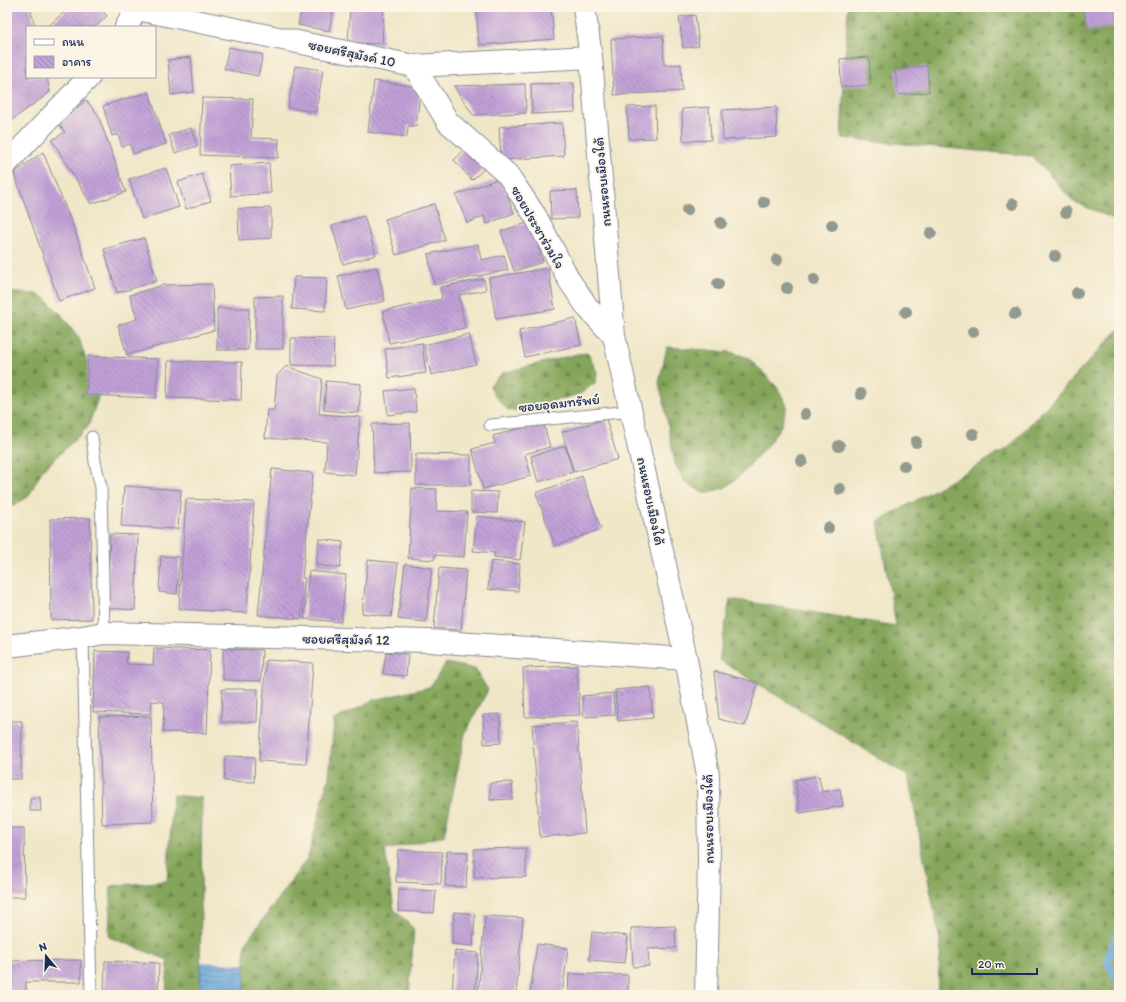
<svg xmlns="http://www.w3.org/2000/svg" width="1126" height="1002" viewBox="0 0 1126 1002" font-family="Itim,'Playpen Sans Thai',sans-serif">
	<defs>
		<pattern id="forest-firs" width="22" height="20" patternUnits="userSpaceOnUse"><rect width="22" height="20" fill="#85a65a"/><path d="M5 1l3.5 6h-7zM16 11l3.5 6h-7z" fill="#6c884e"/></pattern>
		<pattern id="water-rules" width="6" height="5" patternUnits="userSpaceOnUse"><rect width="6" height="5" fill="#67a6d9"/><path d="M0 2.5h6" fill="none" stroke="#5488b3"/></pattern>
		<pattern id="building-back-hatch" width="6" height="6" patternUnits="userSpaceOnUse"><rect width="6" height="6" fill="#c1a0d7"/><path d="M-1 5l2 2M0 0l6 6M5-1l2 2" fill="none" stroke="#9c83b2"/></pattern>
	</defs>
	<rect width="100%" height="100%" fill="#fcf5e5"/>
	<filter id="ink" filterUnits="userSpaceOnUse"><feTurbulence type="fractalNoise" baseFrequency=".025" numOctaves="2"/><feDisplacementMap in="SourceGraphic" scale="8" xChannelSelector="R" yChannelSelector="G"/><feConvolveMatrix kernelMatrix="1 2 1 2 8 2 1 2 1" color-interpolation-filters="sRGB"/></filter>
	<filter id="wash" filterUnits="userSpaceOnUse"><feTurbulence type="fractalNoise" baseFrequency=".012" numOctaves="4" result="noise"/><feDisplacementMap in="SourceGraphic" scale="16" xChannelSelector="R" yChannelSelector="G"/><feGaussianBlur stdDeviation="0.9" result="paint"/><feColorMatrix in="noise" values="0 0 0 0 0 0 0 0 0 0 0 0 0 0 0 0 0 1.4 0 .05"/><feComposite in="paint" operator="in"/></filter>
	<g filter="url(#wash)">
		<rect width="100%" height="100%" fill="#f0e6c8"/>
		<!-- forest -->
		<path fill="url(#forest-firs)" stroke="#506a5c" d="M848,7H1119V221L1074,202L1032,156L841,138Z
			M7,292L36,294L45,298L60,313L79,338L98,398L88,427L42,471L28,497L7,509Z
			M1119,329V995H937L941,946L908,776L719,660L730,599L896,626L878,522L1008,448Z
			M667,347L730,352L749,358L777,387L787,406L781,426L769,443L741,475L724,488L704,493L685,482L675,464L664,403L659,383Z
			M588,353L597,372L596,382L580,394L519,410H508L494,395L490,385L502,373L577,354Z
			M446,663L475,669L488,690L465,734L444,836L385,850L394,909L414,929L409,995H244L245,944L308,857L329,777L334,720L374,700L430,687Z
			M173,795L202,798L200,995H166L168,960L109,937L111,886L167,881Z"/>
		<!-- water -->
		<path fill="url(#water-rules)" stroke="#416a9c" d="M201,963L245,965L244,995H200Z"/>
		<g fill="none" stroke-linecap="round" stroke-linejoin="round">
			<!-- stream -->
			<path stroke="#67a6d9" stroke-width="7" d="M1119,929L1107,962L1119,984"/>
		</g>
		<g id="blocks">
			<!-- building -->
			<path fill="url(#building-back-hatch)" d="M7,7H30L35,27H27V77H47L50,92L12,120L7,100Z
				M70,7H99L107,16L95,27H47Z
				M302,7H334L329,31L298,25Z
				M350,7H384L382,44L348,43Z
				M476,7H551L554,39L479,45Z
				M651,7H671V8L652,12Z
				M1084,7H1119V26L1087,31Z
				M695,15L699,46L683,48L679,17Z
				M663,36L664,65L681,64L682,91L614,95L611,39Z
				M229,47L263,55L258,76L224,69Z
				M191,57L194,92L171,95L168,60Z
				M869,57L871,85L841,87L840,59Z
				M295,66L323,70L316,112L288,108Z
				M927,66L929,92L898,95L895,69Z
				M374,81L421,87L416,126H408L407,137L368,132Z
				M574,83L575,112L532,114L531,84Z
				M525,84L526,113L499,114L473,115L454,86Z
				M149,92L166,144L133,154L130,144L122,147L118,134L112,136L103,106Z
				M202,98L253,99L251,138L279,139L278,158L200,155Z
				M86,100L98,115L126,192L91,204L52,140L65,132L58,123Z
				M655,106L656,138L629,139L627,107Z
				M709,107L711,140L683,141L682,109Z
				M776,107L777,137L723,140L722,110Z
				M562,123L564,156L501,160L499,127Z
				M191,128L197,146L175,153L169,135Z
				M466,148L485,168L472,180L454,160Z
				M43,152L75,231L95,288L59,301L14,173Z
				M269,163L271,193L231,196L229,166Z
				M166,168L179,207L142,219L129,179Z
				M202,174L211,201L186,209L178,182Z
				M500,178L514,213L487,224L484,216L467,223L456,195Z
				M577,190L578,218L551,219L550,191Z
				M434,204L445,240L396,255L385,219Z
				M271,208V238L239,240L238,209Z
				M364,216L376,255L343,264L332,226Z
				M531,222L543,262L514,271L501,231Z
				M144,238L157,281L117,293L104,249Z
				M478,244L481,260L504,255L508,270L434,285L428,254Z
				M377,267L385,301L346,310L338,276Z
				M548,268L555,309L496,319L489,278Z
				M294,277L327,278L325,311L292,309Z
				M484,279L486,290L459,295L465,328L389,343L383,311L442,299L440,287Z
				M212,284L214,330L127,355L118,325L137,319L130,295L163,285Z
				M283,296V349H255V297Z
				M217,308H249L248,350H217Z
				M575,318L581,345L525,357L519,331Z
				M469,334L476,364L431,375L424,345Z
				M291,338L334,339L333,366L291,365Z
				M422,343L426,373L389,378L385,349Z
				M88,356L158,359L156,398L86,395Z
				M168,361L242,362L241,400L167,398Z
				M286,366L322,379L319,414L360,417L355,475L325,472L327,442L265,438L267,410H274L277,376Z
				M326,381L361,384L359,413L324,410Z
				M414,388L416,412L388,415L385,391Z
				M606,419L618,459L574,472L562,432Z
				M543,422L550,447L525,454L531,476L483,489L472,449L495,443L493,436Z
				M410,423L411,472L374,473L372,424Z
				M565,446L573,472L538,482L531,456Z
				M416,454L471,455V485H416Z
				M272,469L313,473L302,578H305L301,619L258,615Z
				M582,476L601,529L555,546L536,493Z
				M124,486L181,490L178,529L121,526Z
				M412,488L437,489L436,511L467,512L464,557L435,555L434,560L408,558Z
				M471,491L498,492L497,513L471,512Z
				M186,499L254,502L247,613L179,609Z
				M477,516L525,522L520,560L494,557L495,553L473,551Z
				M90,518L92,619L51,620L50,519Z
				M110,534L138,535L135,610L107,608Z
				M319,539L343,542L340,568L316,565Z
				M161,556L180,557L177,594L159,592Z
				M368,560L398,563L391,617L362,613Z
				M491,561L520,564L518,591L488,589Z
				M405,564L432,568L426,622L398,619Z
				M439,568L466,570L461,630L434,628Z
				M309,571L346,575L341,622L304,619Z
				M154,648L210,650L207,733L163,732L164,702L152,701L151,714L93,712L95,651L127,652L126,664L153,665Z
				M223,649L262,650L261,681L223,680Z
				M386,652L408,654L406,676L383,674Z
				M266,660L313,663L306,764L259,761Z
				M577,666L580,715L525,717L523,668Z
				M714,671L758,683L745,726L719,719Z
				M650,687L653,718L618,721L615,690Z
				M222,689H258L257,722H221Z
				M613,693L615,715L584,717L582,696Z
				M500,714L501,743L484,744L483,715Z
				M151,716L153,822L102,824L99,717Z
				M7,721H22L21,779H7Z
				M577,722L585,833L540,837L532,725Z
				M225,756L255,757L254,782L224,781Z
				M819,776L822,792L840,789L843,806L800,813L795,780Z
				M512,782L513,799L490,800V783Z
				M40,797L41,811H30V798Z
				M7,828H24L25,897H7Z
				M526,848V877L474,878V849Z
				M398,850L442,852L441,884L396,882Z
				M447,851L468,852L466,887L445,886Z
				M399,889L436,891L434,913L398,911Z
				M454,912L475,914L473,946L452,944Z
				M485,916L523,918L516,995H478Z
				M675,926L676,948L648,949L649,966L633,967L631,928Z
				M592,932L628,936L625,963L589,960Z
				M537,944L568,948L562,995H530Z
				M455,951L478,953L475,995L452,994Z
				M81,960V982H26V995H7V961Z
				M105,961L159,963L158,995H104Z
				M569,974L628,975V995H568Z"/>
		</g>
	</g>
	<g filter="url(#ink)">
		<use href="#blocks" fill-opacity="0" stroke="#868a93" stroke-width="1"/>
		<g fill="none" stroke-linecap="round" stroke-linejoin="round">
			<!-- service casing -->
			<g stroke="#868a93" stroke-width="13">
				<path id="service" d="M490,425L631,411
					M92,437L95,462L101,487L104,633
					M83,637L91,995"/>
			</g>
			<!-- minor casing -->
			<g stroke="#868a93" stroke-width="24">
				<path id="minor" d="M584,7L591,57L614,336L686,659L708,775L709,860L706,995
					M126,27L137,9L414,66L591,57
					M414,66L448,122L508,175L536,217L569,280L588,308L614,336
					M7,163L89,77
					M7,646L83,637L104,633L429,641L686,659"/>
			</g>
			<!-- service -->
			<use href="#service" stroke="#fff" stroke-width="11"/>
			<!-- minor -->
			<use href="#minor" stroke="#fff" stroke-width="22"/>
		</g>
		<!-- trees -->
		<g fill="#92998f">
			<circle cx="764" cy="202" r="6"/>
			<circle cx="1013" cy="204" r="6"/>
			<circle cx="687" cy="210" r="6"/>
			<circle cx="1066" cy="212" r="6"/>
			<circle cx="721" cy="223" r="6"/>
			<circle cx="832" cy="225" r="6"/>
			<circle cx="931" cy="233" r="6"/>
			<circle cx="1055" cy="256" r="6"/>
			<circle cx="777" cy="260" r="6"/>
			<circle cx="814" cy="280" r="6"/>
			<circle cx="718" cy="284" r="6"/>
			<circle cx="787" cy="288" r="6"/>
			<circle cx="1077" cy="293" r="6"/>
			<circle cx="906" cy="312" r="6"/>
			<circle cx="1015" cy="314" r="6"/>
			<circle cx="973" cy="332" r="6"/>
			<circle cx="861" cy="394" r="6"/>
			<circle cx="805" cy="414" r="6"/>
			<circle cx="973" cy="434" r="6"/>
			<circle cx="916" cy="442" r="6"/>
			<circle cx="839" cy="446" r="6"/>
			<circle cx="802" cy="461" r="6"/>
			<circle cx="904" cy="466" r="6"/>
			<circle cx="840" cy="489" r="6"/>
			<circle cx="828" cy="528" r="6"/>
		</g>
	</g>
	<g text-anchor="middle" stroke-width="3.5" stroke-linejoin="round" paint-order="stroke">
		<!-- street labels -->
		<g font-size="14" fill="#1b2f5e" stroke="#fcf5e5">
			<text transform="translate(352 53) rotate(12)" y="5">ซอยศรีสุมังค์ 10</text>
			<text transform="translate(602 182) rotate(-95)" y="5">ถนนรอบเมืองใต้</text>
			<text transform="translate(538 227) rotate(60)" y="5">ซอยประชาร่วมใจ</text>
			<text transform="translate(559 403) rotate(-6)" y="5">ซอยอุดมทรัพย์</text>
			<text transform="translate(651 501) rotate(78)" y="5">ถนนรอบเมืองใต้</text>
			<text transform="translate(346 639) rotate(1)" y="5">ซอยศรีสุมังค์ 12</text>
			<text transform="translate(708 819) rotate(-91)" y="5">ถนนรอบเมืองใต้</text>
		</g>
	</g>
	<!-- margin -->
	<rect width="1126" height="1002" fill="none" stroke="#fcf5e5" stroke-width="24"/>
	<!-- legend -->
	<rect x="26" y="26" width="130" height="52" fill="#fcf5e5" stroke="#a2a6af"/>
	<rect x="34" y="39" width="20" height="6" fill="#ffffff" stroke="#a2a6af"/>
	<text x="62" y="46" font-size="12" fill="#1b2f5e">ถนน</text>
	<rect x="34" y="56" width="20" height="12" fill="url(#building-back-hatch)" stroke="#a2a6af"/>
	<text x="62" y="66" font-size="12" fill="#1b2f5e">อาคาร</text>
	<!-- north arrow -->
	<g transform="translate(46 956) rotate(341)" stroke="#fcf5e5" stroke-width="3" paint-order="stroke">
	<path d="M0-3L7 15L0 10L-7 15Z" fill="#1b2f5e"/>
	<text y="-6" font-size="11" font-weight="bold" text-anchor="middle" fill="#1b2f5e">N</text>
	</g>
	<!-- scale -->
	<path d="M972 968v6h65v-6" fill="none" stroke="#1b2f5e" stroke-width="2"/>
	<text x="978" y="968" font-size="12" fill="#1b2f5e" stroke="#fcf5e5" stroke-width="3" paint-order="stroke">20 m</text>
</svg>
